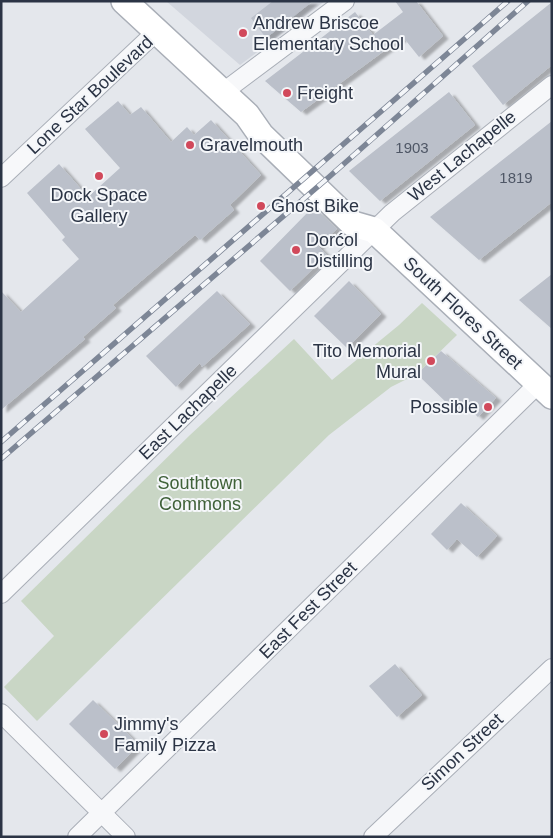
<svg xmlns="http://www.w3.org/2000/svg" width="553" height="838" viewBox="0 0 553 838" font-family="Arial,sans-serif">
	<defs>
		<filter id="shadow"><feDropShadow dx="5.5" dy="3" stdDeviation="1" flood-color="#0004"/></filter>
	</defs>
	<rect width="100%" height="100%" fill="#e4e7ec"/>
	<!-- built -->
	<path fill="#d2d6de" d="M166,1H325L240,65Z"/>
	<!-- green -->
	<path fill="#c9d6c5" d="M422,303L457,335L417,374L391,387L329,435L37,721L4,687L54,636L21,601L190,435L294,339L332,380L399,325Z"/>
	<!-- building -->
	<path fill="#bbc0ca" filter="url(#shadow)" d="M273,1H313L266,38L251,18Z
		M395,1H416L443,36L419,57L403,37L301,112L265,81L355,12L373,35L403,12Z
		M552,2V65L503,105L472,66Z
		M449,92L475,125L380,201L349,171Z
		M118,101L130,115L141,107L171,142L187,127L194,135L211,120L261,175L230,205L234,210L200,240L195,235L113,305L116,308L83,337L85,339L1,410V291L21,312L79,259L62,240L65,237L27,193L59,164L88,197L120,168L85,129Z
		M552,121V202L479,260L430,217Z
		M311,209L314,214L317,210L337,229L318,246L327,255L290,291L260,261Z
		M552,274V329L519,300Z
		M349,281L381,314L347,348L314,316Z
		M217,291L250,324L202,367L200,363L176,387L146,356Z
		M441,351L496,398L478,417L460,400L452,408L417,374Z
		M461,503L497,536L477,557L457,539L447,550L431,534Z
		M395,664L422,695L397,717L369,686Z
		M93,700L139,745L115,769L69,724Z"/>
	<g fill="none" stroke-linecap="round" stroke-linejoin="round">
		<!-- street casing -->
		<g stroke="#a9aeb7" stroke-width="20">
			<path id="street" d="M222,93L345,1
				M1,178L156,32
				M1,594L392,213L552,85
				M1,713L126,837
				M77,837L539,383
				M373,837L552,668"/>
		</g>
		<!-- secondary casing -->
		<g stroke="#a9aeb7" stroke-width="28">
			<path id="secondary" d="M124,1L247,115L261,135L353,224L374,230L552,396"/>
		</g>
		<!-- street -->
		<use href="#street" stroke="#f7f8fa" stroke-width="18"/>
		<!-- secondary -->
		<use href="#secondary" stroke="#fff" stroke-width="25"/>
		<!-- rail casing -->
		<g stroke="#7d8696" stroke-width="5.5">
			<path id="rail" d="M1,442L508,1
				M1,459L329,177L528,1"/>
		</g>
		<!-- rail -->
		<use href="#rail" stroke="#f4f6f9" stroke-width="4" stroke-dasharray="11" stroke-linecap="butt"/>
	</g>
	<!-- markers -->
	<g fill="#d1495b" stroke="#f4f6f9" stroke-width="2">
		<circle cx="243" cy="33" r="5"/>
		<circle cx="287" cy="93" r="5"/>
		<circle cx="190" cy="145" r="5"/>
		<circle cx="99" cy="176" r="5"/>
		<circle cx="261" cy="206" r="5"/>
		<circle cx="296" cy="250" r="5"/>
		<circle cx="431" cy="361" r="5"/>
		<circle cx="488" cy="407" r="5"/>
		<circle cx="104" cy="734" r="5"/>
	</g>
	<g text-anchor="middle" stroke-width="4" stroke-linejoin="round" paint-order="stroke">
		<!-- number labels -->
		<g font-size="15" fill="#4f5766">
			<text x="412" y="153">1903</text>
			<text x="516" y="183">1819</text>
		</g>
		<!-- poi labels -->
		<g font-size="18" fill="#2b3445" stroke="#f4f6f9" text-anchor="start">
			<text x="253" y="29">Andrew Briscoe<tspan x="253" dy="21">Elementary School</tspan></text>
			<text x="297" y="99">Freight</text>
			<text x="200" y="151">Gravelmouth</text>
			<text x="99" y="201" text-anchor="middle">Dock Space<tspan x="99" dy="21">Gallery</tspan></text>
			<text x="271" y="212">Ghost Bike</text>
			<text x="306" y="246">Dorćol<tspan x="306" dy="21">Distilling</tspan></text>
			<text x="421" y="357" text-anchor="end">Tito Memorial<tspan x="421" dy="21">Mural</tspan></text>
			<text x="478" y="413" text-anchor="end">Possible</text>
			<text x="114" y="730">Jimmy's<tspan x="114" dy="21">Family Pizza</tspan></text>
		</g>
		<!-- street labels -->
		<g font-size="18" fill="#2b3445" stroke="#f4f6f9">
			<text transform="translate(90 95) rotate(-43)" y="6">Lone Star Boulevard</text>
			<text transform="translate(462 156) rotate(-39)" y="6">West Lachapelle</text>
			<text transform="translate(463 313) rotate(43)" y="6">South Flores Street</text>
			<text transform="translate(188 412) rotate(-44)" y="6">East Lachapelle</text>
			<text transform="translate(308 610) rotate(-45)" y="6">East Fest Street</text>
			<text transform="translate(462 752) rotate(-43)" y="6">Simon Street</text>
		</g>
		<!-- park labels -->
		<g font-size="18" fill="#3f6138" stroke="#f4f6f9">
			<text x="200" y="489">Southtown<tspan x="200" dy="21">Commons</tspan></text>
		</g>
	</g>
	<!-- border -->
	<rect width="553" height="838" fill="none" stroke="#2b3445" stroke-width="5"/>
</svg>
